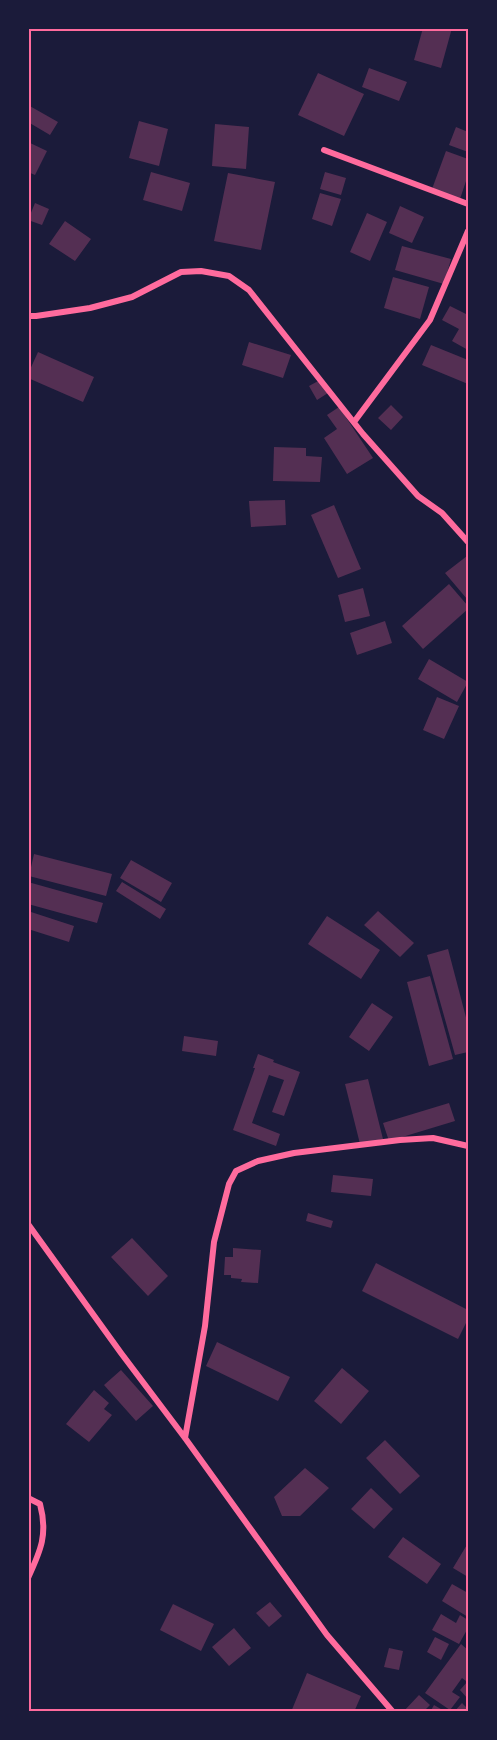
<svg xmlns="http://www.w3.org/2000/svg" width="497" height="1740" viewBox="0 0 497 1740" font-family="Figtree,sans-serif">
	<rect width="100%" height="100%" fill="#1b1b3a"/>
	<!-- building -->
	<path fill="#542f53" d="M423,28H452L441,68L414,60Z
		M369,68L407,82L399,101L362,87Z
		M318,73L364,94L344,136L298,115Z
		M28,105L58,122L50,135L28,122Z
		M139,121L168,129L159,166L129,158Z
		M215,124L249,127L246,169L212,166Z
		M456,127L468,132V152L449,145Z
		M28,142L47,151L35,175L28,172Z
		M446,151L468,159V175L460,199L432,189Z
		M151,172L190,183L182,211L143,200Z
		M325,172L346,178L341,195L320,189Z
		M228,173L275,182L261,250L214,241Z
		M320,193L341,199L332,226L312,219Z
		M35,203L49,209L42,225L28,220Z
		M400,206L424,217L412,243L389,233Z
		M367,213L387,222L370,261L350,252Z
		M65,221L91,239L75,261L49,244Z
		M402,246L451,259L444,284L395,270Z
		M393,277L429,287L420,319L384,308Z
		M450,306L468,315V350L452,341L459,329L442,320Z
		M249,342L291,355L283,378L242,365Z
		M431,345L468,360V384L422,365Z
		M38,352L94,377L83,402L28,378V374Z
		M320,380L328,393L317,400L309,386Z
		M391,405L403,417L391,430L378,418Z
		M339,407L373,458L347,474L324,438L337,429L327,415Z
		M274,447L306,448V456L322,457L320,482L273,481Z
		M285,500L286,525L251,527L249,501Z
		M334,505L361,569L338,578L311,515Z
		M467,556L468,558V598L467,599L445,573Z
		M449,584L468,606V609L423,649L402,626Z
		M363,588L370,616L345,622L338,595Z
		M385,621L392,643L357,655L350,633Z
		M429,659L468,682L457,702L418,679Z
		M437,697L459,706L444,739L423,730Z
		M34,854L112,874L106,896L29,876Z
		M131,860L172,883L161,902L120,878Z
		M28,882L103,903L97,923L28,904Z
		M122,882L166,909L160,919L116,891Z
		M28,911L74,926L69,942L28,929Z
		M378,911L414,943L400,957L364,925Z
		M327,916L380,950L361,979L308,944Z
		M448,949L468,1025V1052L455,1055L427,955Z
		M430,976L453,1059L429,1066L407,982Z
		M372,1003L393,1017L369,1051L349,1037Z
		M184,1036L218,1041L216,1056L182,1051Z
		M258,1054L274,1060L273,1062L300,1072L284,1116L272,1112L284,1080L269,1075L252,1123L280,1134L276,1146L233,1130L255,1068H253Z
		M368,1079L383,1139L360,1144L345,1084Z
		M449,1103L455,1121L389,1141L383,1123Z
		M333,1175L373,1179L371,1196L331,1192Z
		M308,1213L333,1221L331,1228L306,1221Z
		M132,1238L168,1276L148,1296L111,1257Z
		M233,1248L261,1250L258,1283L241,1282L242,1279L231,1278V1275H224L225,1257H233Z
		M376,1263L468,1310V1319L458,1339L362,1291Z
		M217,1342L290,1377L278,1401L206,1366Z
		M342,1368L369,1391L341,1424L314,1401Z
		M121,1370L153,1406L136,1421L104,1385Z
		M94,1390L109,1403L104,1409L112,1415L89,1442L66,1424Z
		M385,1440L420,1476L400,1494L366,1458Z
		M305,1468L329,1488L300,1516H282L274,1497Z
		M371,1488L393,1509L374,1529L351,1509Z
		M403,1537L441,1564L427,1584L388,1557Z
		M468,1543V1577L453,1568Z
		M452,1584L468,1593V1617L442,1601Z
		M270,1602L282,1616L269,1627L256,1613Z
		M173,1604L214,1624L201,1651L160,1630Z
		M441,1614L456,1623L460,1615L468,1620V1628L459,1644L432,1630Z
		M234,1628L251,1648L229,1666L212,1647Z
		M435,1637L449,1644L441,1660L427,1652Z
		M461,1644L468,1650V1677L466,1681L462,1678L452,1692L460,1697L450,1710L425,1693Z
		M389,1648L403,1651L399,1670L384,1667Z
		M307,1673L361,1696L354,1712H291Z
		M468,1681V1699L460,1690Z
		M419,1695L430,1705L423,1712H403Z
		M462,1703L468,1709V1712H454Z
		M434,1705L446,1712H430Z"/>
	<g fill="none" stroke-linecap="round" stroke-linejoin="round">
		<!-- minor -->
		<path stroke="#ff6b9d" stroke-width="6" d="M324,150L468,204
			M28,316H36L90,308L132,297L181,272L201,271L229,276L249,290L363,434L418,496L442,513L468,542
			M354,422L430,320L468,231
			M28,1224L121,1353L185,1438L327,1635L393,1712
			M185,1438L205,1326L214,1242L229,1184L236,1171L258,1161L294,1153L400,1140L433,1138L468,1146
			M28,1498L40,1504C48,1534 41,1550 28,1578"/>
	</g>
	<!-- border -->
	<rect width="497" height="1740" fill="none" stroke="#1b1b3a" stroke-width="60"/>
	<rect x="30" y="30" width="437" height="1680" fill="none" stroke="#ff6b9d" stroke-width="2"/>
</svg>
